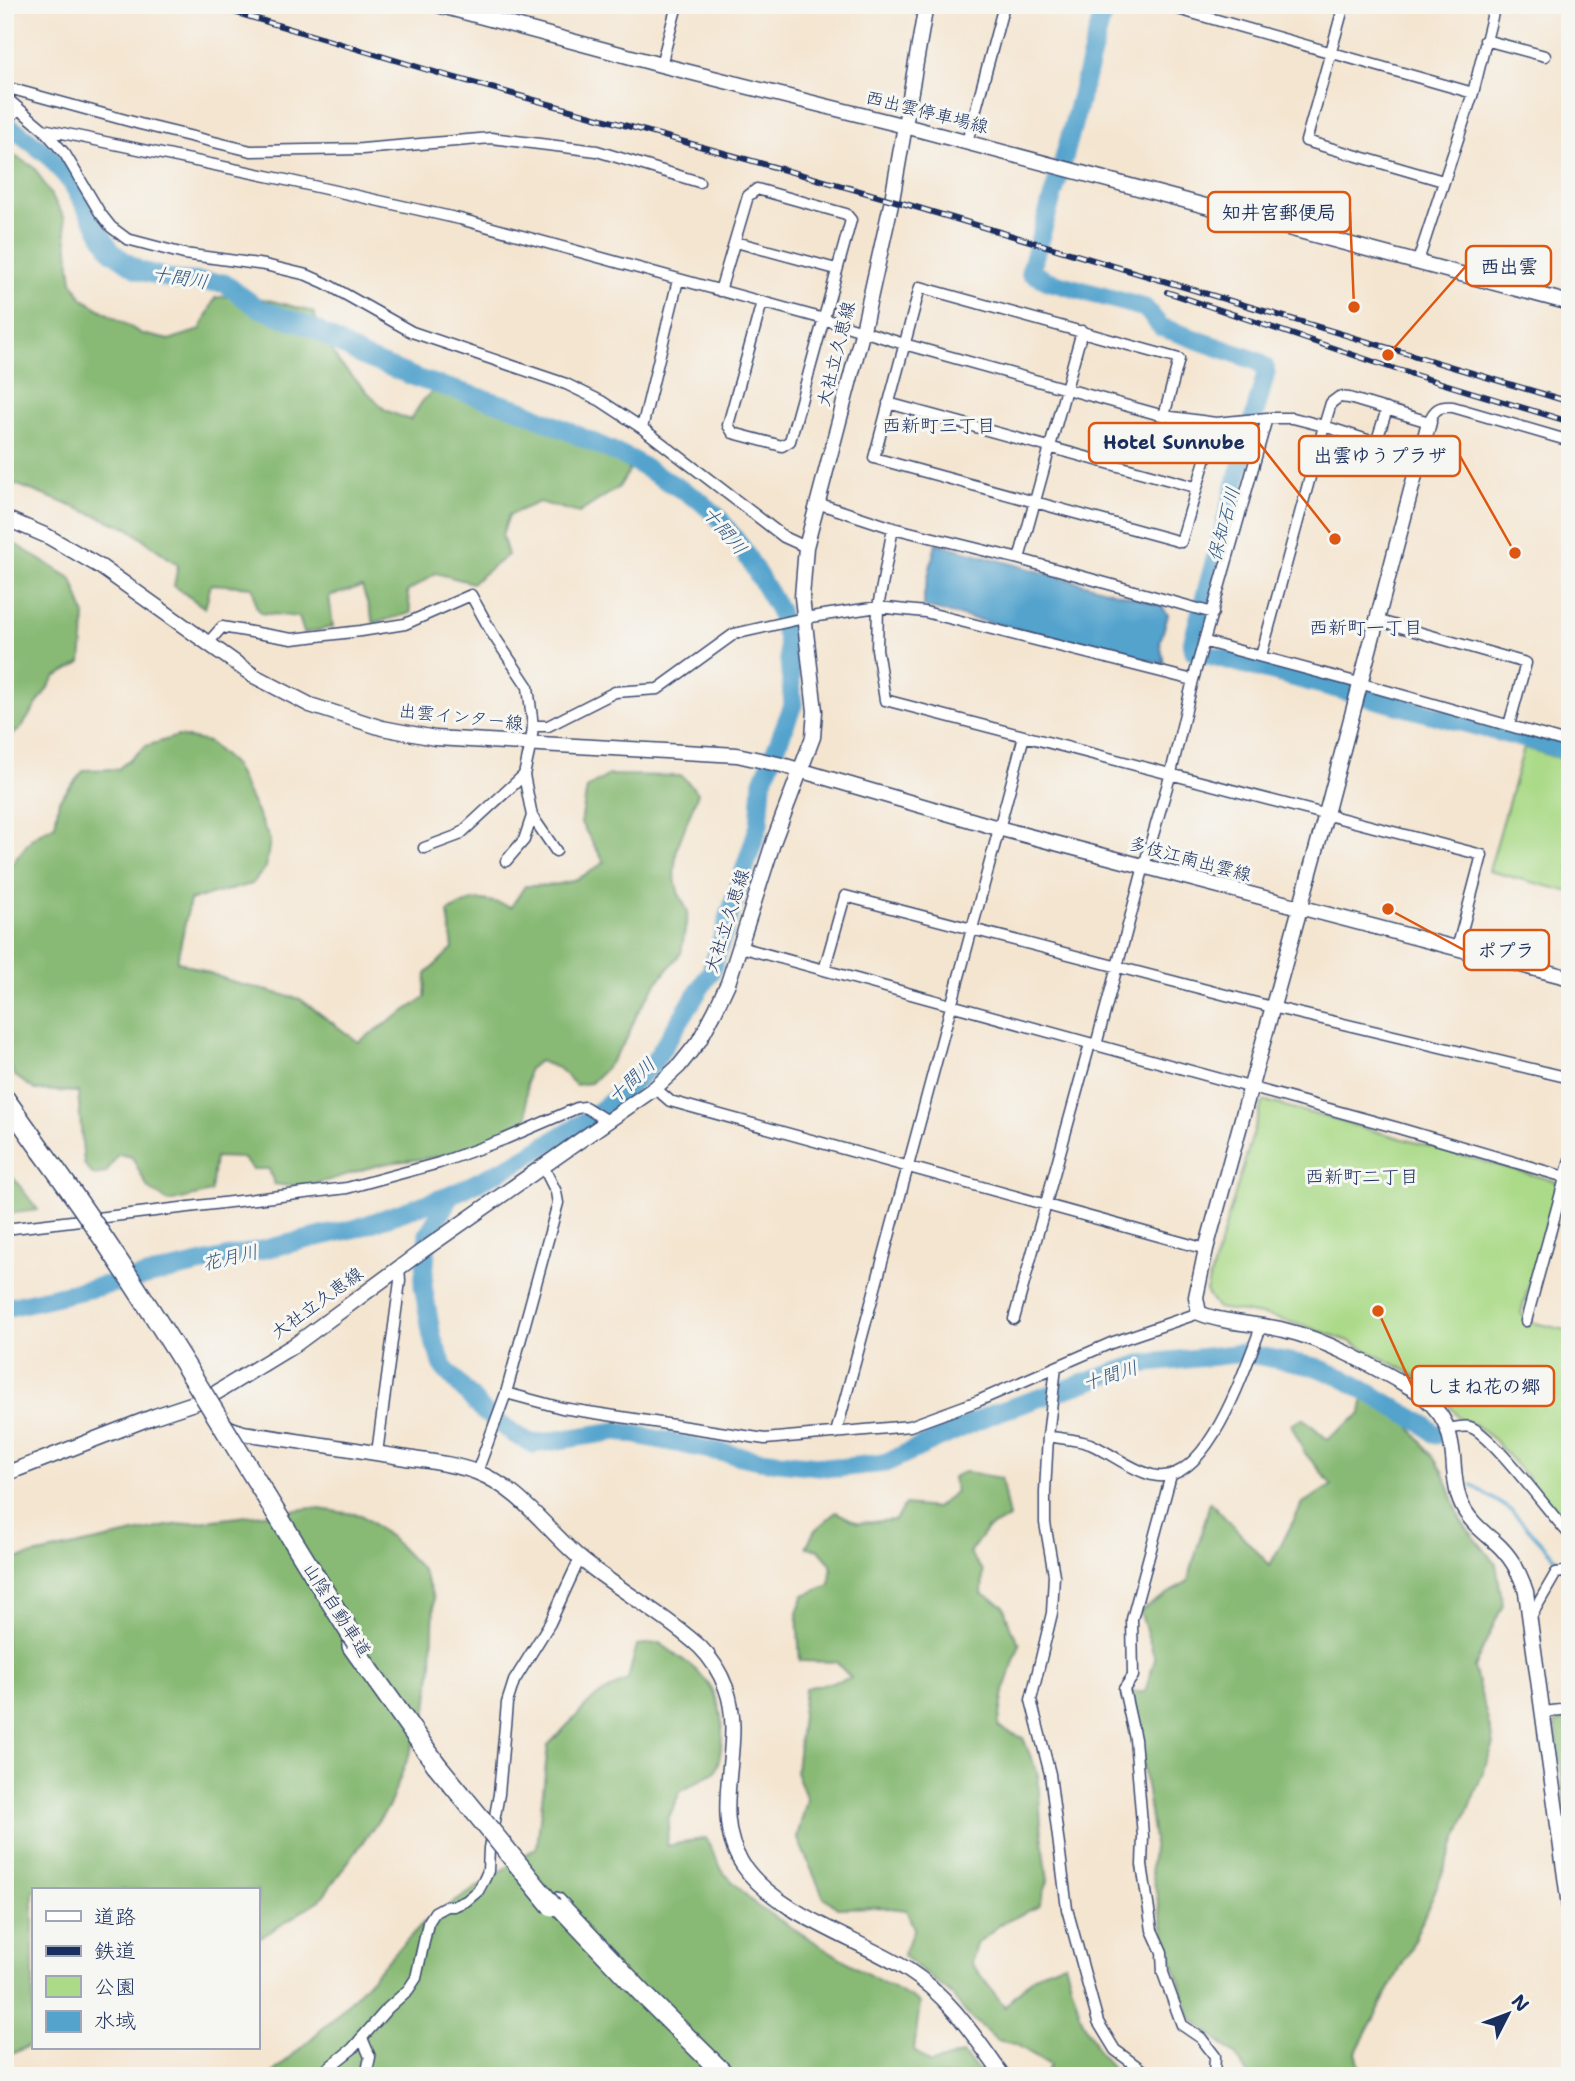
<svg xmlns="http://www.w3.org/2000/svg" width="1575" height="2081" viewBox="0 0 1575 2081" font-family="'Shantell Sans','Klee One',sans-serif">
	<rect width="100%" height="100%" fill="#f6f6f2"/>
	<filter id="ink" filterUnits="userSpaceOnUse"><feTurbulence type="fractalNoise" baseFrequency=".0143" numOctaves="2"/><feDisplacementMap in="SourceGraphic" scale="14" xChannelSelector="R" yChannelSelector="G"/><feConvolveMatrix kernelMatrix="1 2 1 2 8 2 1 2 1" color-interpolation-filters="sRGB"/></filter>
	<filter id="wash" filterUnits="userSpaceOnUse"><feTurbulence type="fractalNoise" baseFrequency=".00686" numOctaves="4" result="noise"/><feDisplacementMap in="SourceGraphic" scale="28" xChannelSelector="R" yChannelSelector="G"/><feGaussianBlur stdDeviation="1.57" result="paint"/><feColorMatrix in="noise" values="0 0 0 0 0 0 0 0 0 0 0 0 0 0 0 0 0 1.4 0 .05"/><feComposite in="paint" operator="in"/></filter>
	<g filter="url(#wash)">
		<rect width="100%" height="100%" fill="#f4e5d0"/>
		<!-- green -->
		<path fill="#abda88" stroke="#638473" stroke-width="2" d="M1524,748L1570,761V892L1489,871Z
			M1266,1101L1555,1181L1558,1185L1521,1313L1531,1322L1570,1331V1526L1494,1440L1474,1424L1460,1419L1439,1392L1409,1372L1349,1341L1308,1327L1268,1316L1217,1308L1206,1291L1262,1104Z"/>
		<!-- forest -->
		<path fill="#88ba74" stroke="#527469" stroke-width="2" d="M7,152L34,167L64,217L72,281L83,299L142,334L169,340L200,330L215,298C246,291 283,304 313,312L338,362L385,410L410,420L424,399L447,380L527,405L625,451L629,471L619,487L579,513L539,502L509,515L502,535L508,555L472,583L436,573L407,592L411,613L374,623L362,587L329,596L333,627L304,633L299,617L261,613L256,606L253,587L211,584L205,608L174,586L178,565L128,528L5,480V154Z
			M5,538L72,579L85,616L81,663L55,677L21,728L5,741Z
			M178,736L208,742L234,765L270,840L266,867L252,884L190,900L177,961L236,983L300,999L358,1042L425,998L426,974L453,948L448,912C473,896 484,898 511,907L525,886C560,886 576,884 604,862L581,823L587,788L609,775L682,776L698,793L677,848L674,873L678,892L688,912L681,953L657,982L637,1014L626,1040L607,1067L591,1083L576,1085L558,1068L539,1061L528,1070L526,1096L528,1118C505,1133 465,1150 439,1156C419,1161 399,1160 379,1165C343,1174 313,1191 274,1184L269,1169H253L242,1158L215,1157L211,1192L169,1202L148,1188L132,1157L118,1154L106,1173L93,1175L84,1164L78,1092L35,1090L14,1075L5,1053V896L12,895L8,869L33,837L55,825L59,800L84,770L118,769L146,746Z
			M5,1167L38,1210L5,1214Z
			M1364,1396L1405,1420L1443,1471L1461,1521L1496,1564L1503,1605L1474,1667L1494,1744L1456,1841L1409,1952L1356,2052L1362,2076H1248L1236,2055L1191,2018L1166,1940L1151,1867L1154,1839L1132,1692H1145L1155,1659L1140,1611L1188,1581L1210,1502L1270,1565L1303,1503L1332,1485L1304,1452L1291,1424L1303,1418L1327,1439L1361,1414Z
			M964,1472L1001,1478L1009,1518L987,1529L969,1553L983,1571L982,1594L1003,1605L1011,1629L1020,1644L1005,1686L998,1727L1023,1738L1038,1775L1041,1825L1048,1881L1039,1906L1001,1924L976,1944L971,1963L1005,2007C1023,1986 1037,1969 1065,1963L1082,2020L1098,2050L1118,2076H1045L1050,2065L1015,2044L997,2040L965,2012L950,1993L903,1956L914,1928L906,1910L882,1907L837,1908L823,1896L797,1837L807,1800L796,1771L805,1688L851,1678L836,1662L800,1661L797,1612L804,1595L830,1585L831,1564L819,1550L806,1547L815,1530L836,1512L858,1523L895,1520L905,1505L936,1508L955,1492L953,1477Z
			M312,1508L361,1515L391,1538L422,1570L434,1598L432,1664L427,1709L389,1806L320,1900L257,1940V1890H33V2044L5,2057V1561L167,1526Z
			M660,1643C673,1653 688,1662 699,1673C726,1699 726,1738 716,1771L680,1792L669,1817L667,1846L706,1838L723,1872L757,1906L857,1968L920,2003L914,2050L930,2064L962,2054L984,2076H269L330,2022L422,1924L537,1847L548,1745L593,1699L628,1679L637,1645Z
			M1570,1719V1840L1555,1723Z"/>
		<!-- water -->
		<path fill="#53a3cd" stroke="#376996" stroke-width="2" d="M936,543L1161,605L1168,615L1160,642L1164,664L924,607V594Z"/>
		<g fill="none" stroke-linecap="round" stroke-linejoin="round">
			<!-- stream -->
			<path stroke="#53a3cd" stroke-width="3.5" d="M1472,1485L1512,1511L1558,1561L1570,1569"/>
			<!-- river -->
			<path stroke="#53a3cd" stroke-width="19" d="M5,125L18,132L49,156L71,182L112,252L138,270L174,280L224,283L258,308L313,328L361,356L422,380L519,409L630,459L699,500L718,517L742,548L779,610L787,639L793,705L762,784L759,825L711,971L652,1065L615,1099L585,1121L518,1162L451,1195L357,1228L5,1308
				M1063,162L1105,5
				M1059,175L1030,272L1048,281L1145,308L1161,327L1257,361L1265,367L1266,373L1192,643L1194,651L1570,751
				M451,1195L428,1234L423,1285L432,1337L444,1368L484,1412L514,1434L533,1444L617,1431L759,1460L837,1468L885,1463L992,1414L1140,1364L1244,1353L1316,1367L1343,1378L1425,1425L1436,1435"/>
		</g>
	</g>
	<g filter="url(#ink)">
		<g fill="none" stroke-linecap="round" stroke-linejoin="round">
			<!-- street casing -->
			<g stroke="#3c4a6f" stroke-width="13">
				<path id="street" d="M1164,5L1473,93
					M1344,5L1306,141L1443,181
					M1485,40L1545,56
					M661,65L677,5
					M5,87L140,124L251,151L362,149L491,138L597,151L699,182
					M5,97L43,129L65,154L100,213L111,227L127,239L184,254L265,265L307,275L325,283L412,332L566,384L601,401L642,428L784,537L806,547
					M5,124L18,108
					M43,129L286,180L460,219L824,319L904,344L1164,416L1216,423L1267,418H1293L1324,426L1261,656
					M967,142L1004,5
					M736,242L836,269
					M1417,264L1473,93L1495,5
					M720,291L748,196L757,189L846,214L851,220L790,441L782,446L733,433L728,425L762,302
					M888,403L1195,487
					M1164,416L1179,359L920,287L874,458L1181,542L1216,423
					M642,428L678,280
					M1376,443L1387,409
					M1420,457L1324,426L1331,403L1339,397L1349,398L1429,422C1434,409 1439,406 1453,407L1570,441
					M817,503L893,528L1019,559L1213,613
					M893,528L878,607L877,649L885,700L1482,855L1457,949
					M1019,559L1082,331
					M1376,620L1526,663L1509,725
					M1206,642L1359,683L1570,743
					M207,644L222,627L292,639L361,631L405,624L471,595L492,633L528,687L533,726L531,743L524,775L459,835L424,848
					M533,726H548L615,692L658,689L734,634L804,618L878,607L925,612L1193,680
					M524,775L532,816L556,851
					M506,861L524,840L532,816
					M740,947L1398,1128L1565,1177
					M824,970L845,896L1272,1007L1570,1078
					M1096,1045L1144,866L1171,773L1193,680L1267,418
					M655,1088L670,1101L1206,1249
					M5,1229L347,1188L439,1163L505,1139L577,1108L585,1107L607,1121
					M1014,1319L1090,1044
					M1526,1321L1570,1160
					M1056,1367L1048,1436L1045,1492V1523L1054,1575L1052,1613L1031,1700L1050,1774L1067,1909L1098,2022L1115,2050L1150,2076
					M506,1393L562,1408L765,1439L910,1426L978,1401L1111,1343L1199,1313
					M1448,1429C1455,1428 1463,1425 1470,1427C1491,1433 1551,1515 1570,1535
					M836,1433L1024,736
					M1048,1436C1061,1439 1077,1439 1090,1444C1111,1453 1129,1469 1152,1475C1208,1490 1246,1363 1262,1325
					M377,1453L400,1281L399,1267
					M477,1472L506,1393L558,1203L556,1192L543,1166
					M1171,1475L1132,1619L1133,1676L1124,1689L1135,1739L1143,1836L1142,1865L1152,1930L1162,1952L1163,1973L1182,2025L1201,2038L1215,2056L1214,2076
					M1530,1618L1556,1573L1563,1572L1570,1576
					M1543,1712L1570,1709
					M362,2038L370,2057L366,2076
					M318,2076L352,2049L388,2008L408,1990L416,1978L428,1923L435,1912L446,1906H454L466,1901L478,1891L484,1880L488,1871L489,1848L499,1794L507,1703L514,1681L550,1623L580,1558"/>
			</g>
			<!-- secondary casing -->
			<g stroke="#3c4a6f" stroke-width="17">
				<path id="secondary" d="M438,5L661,65L905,126L1570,303
					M1429,422L1326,814L1206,1249L1196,1297L1199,1313C1226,1324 1256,1323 1284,1330C1330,1341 1374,1367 1415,1390C1446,1413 1452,1431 1454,1469C1455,1480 1456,1491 1460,1501C1467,1519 1481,1530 1495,1542C1511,1556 1520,1572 1526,1592L1570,1913
					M5,518L47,536L101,567L254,676L310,705L382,728L435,738L737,755L782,765L998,828L1570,978
					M223,1423L229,1428L243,1433C295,1441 348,1448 400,1457C425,1461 452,1463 476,1472C519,1488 547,1530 581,1559C618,1590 663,1613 700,1647C712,1659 720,1672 726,1688C747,1744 707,1812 743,1865C776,1914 859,1939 908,1970C949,1996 975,2037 1003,2076
					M5,1474L155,1416L206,1399L296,1344L422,1251L655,1088L679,1066L699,1041L715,1011L728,983L774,840L813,737L815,711L802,597L806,547L863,330L892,200L926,5"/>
			</g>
			<!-- highway casing -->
			<g stroke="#3c4a6f" stroke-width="22">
				<path id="highway" d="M5,1099L42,1151
					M352,1646L436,1764
					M556,1902L645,1996L726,2076"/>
			</g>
			<!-- street -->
			<use href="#street" stroke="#fff" stroke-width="10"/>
			<!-- secondary -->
			<use href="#secondary" stroke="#fff" stroke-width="14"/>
			<!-- highway -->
			<use href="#highway" stroke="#fff" stroke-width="19"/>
			<!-- rail casing -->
			<g stroke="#1b2f5e" stroke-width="6">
				<path id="rail" d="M210,5L438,73L892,200L1570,402
					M1167,292L1395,369L1570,422"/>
			</g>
			<!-- rail -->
			<use href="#rail" stroke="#f6f6f2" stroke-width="3.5" stroke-dasharray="10" stroke-linecap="butt"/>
			<!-- highway-bridge casing -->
			<g stroke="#3c4a6f" stroke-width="22" stroke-linecap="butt">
				<path id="highway-bridge" d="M42,1151C157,1308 252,1478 356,1642
					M436,1764L552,1906"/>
			</g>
			<!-- highway-bridge -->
			<use href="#highway-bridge" stroke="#fff" stroke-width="19"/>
		</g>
	</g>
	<g text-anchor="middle" stroke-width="6" stroke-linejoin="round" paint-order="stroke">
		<!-- street labels -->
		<g font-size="18" fill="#1b2f5e" stroke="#f6f6f2">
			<text transform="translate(927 112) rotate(14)" y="6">西出雲停車場線</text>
			<text transform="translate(836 354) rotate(-76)" y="6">大社立久恵線</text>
			<text transform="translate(461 717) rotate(6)" y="6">出雲インター線</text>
			<text transform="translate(1190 859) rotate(15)" y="6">多伎江南出雲線</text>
			<text transform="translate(727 921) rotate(-72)" y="6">大社立久恵線</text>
			<text transform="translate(317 1303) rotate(-36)" y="6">大社立久恵線</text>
			<text transform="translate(337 1610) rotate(57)" y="6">山陰自動車道</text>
		</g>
		<!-- water labels -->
		<g font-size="19" font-style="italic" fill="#2f5885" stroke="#f6f6f2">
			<text transform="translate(180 277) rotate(9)" y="7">十間川</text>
			<text transform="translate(1223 524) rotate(-75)" y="7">保知石川</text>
			<text transform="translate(725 530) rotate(50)" y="7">十間川</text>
			<text transform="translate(631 1080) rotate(-43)" y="7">十間川</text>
			<text transform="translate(230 1257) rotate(-13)" y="7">花月川</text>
			<text transform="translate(1110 1375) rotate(-18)" y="7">十間川</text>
		</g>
		<!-- neighbourhood labels -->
		<g font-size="19" fill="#1b2f5e" stroke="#f6f6f2">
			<text x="939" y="432">西新町三丁目</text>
			<text x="1366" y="634">西新町一丁目</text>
			<text x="1362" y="1183">西新町二丁目</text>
		</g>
	</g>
	<!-- callouts -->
	<path fill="none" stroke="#de5710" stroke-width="2.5" d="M1354 307L1350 212M1388 355L1466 266M1335 539L1259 443M1515 553L1460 456M1388 909L1464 950M1378 1311L1412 1386"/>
	<g fill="#de5710" stroke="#f6f6f2" stroke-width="2.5">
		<circle cx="1354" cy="307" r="7"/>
		<circle cx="1388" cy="355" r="7"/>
		<circle cx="1335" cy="539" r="7"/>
		<circle cx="1515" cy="553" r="7"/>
		<circle cx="1388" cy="909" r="7"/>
		<circle cx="1378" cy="1311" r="7"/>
	</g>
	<g fill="#f6f6f2" stroke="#de5710" stroke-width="2.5">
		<rect x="1208" y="192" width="142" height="40" rx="7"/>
		<rect x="1466" y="246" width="85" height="40" rx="7"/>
		<rect x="1089" y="423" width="170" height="40" rx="7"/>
		<rect x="1299" y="436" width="161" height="40" rx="7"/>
		<rect x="1464" y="930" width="85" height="40" rx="7"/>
		<rect x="1412" y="1366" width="142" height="40" rx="7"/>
	</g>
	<g font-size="19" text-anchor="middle" font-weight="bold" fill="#1b2f5e">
		<text x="1279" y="219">知井宮郵便局</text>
		<text x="1509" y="273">西出雲</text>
		<text x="1174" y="449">Hotel Sunnube</text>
		<text x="1380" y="462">出雲ゆうプラザ</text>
		<text x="1506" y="957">ポプラ</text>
		<text x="1483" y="1393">しまね花の郷</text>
	</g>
	<!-- margin -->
	<rect width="1575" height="2081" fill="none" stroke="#f6f6f2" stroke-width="28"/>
	<!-- legend -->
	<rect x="32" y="1888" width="228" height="161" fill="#f6f6f2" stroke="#9ea6b7" stroke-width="2"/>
	<rect x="46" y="1911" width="35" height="10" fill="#ffffff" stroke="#9ea6b7" stroke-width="2"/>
	<text x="94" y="1924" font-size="21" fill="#1b2f5e">道路</text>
	<rect x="46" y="1946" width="35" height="10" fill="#1b2f5e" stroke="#9ea6b7" stroke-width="2"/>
	<text x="94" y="1958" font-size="21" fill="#1b2f5e">鉄道</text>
	<rect x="46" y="1976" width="35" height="21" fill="#abda88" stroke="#9ea6b7" stroke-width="2"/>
	<text x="94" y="1994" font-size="21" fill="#1b2f5e">公園</text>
	<rect x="46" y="2011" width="35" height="21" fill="#53a3cd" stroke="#9ea6b7" stroke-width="2"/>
	<text x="94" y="2028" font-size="21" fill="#1b2f5e">水域</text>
	<!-- north arrow -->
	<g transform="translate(1508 2014) rotate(48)" stroke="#f6f6f2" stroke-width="5" paint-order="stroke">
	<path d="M0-5L12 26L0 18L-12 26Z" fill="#1b2f5e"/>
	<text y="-10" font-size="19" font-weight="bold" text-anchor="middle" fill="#1b2f5e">N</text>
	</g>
</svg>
